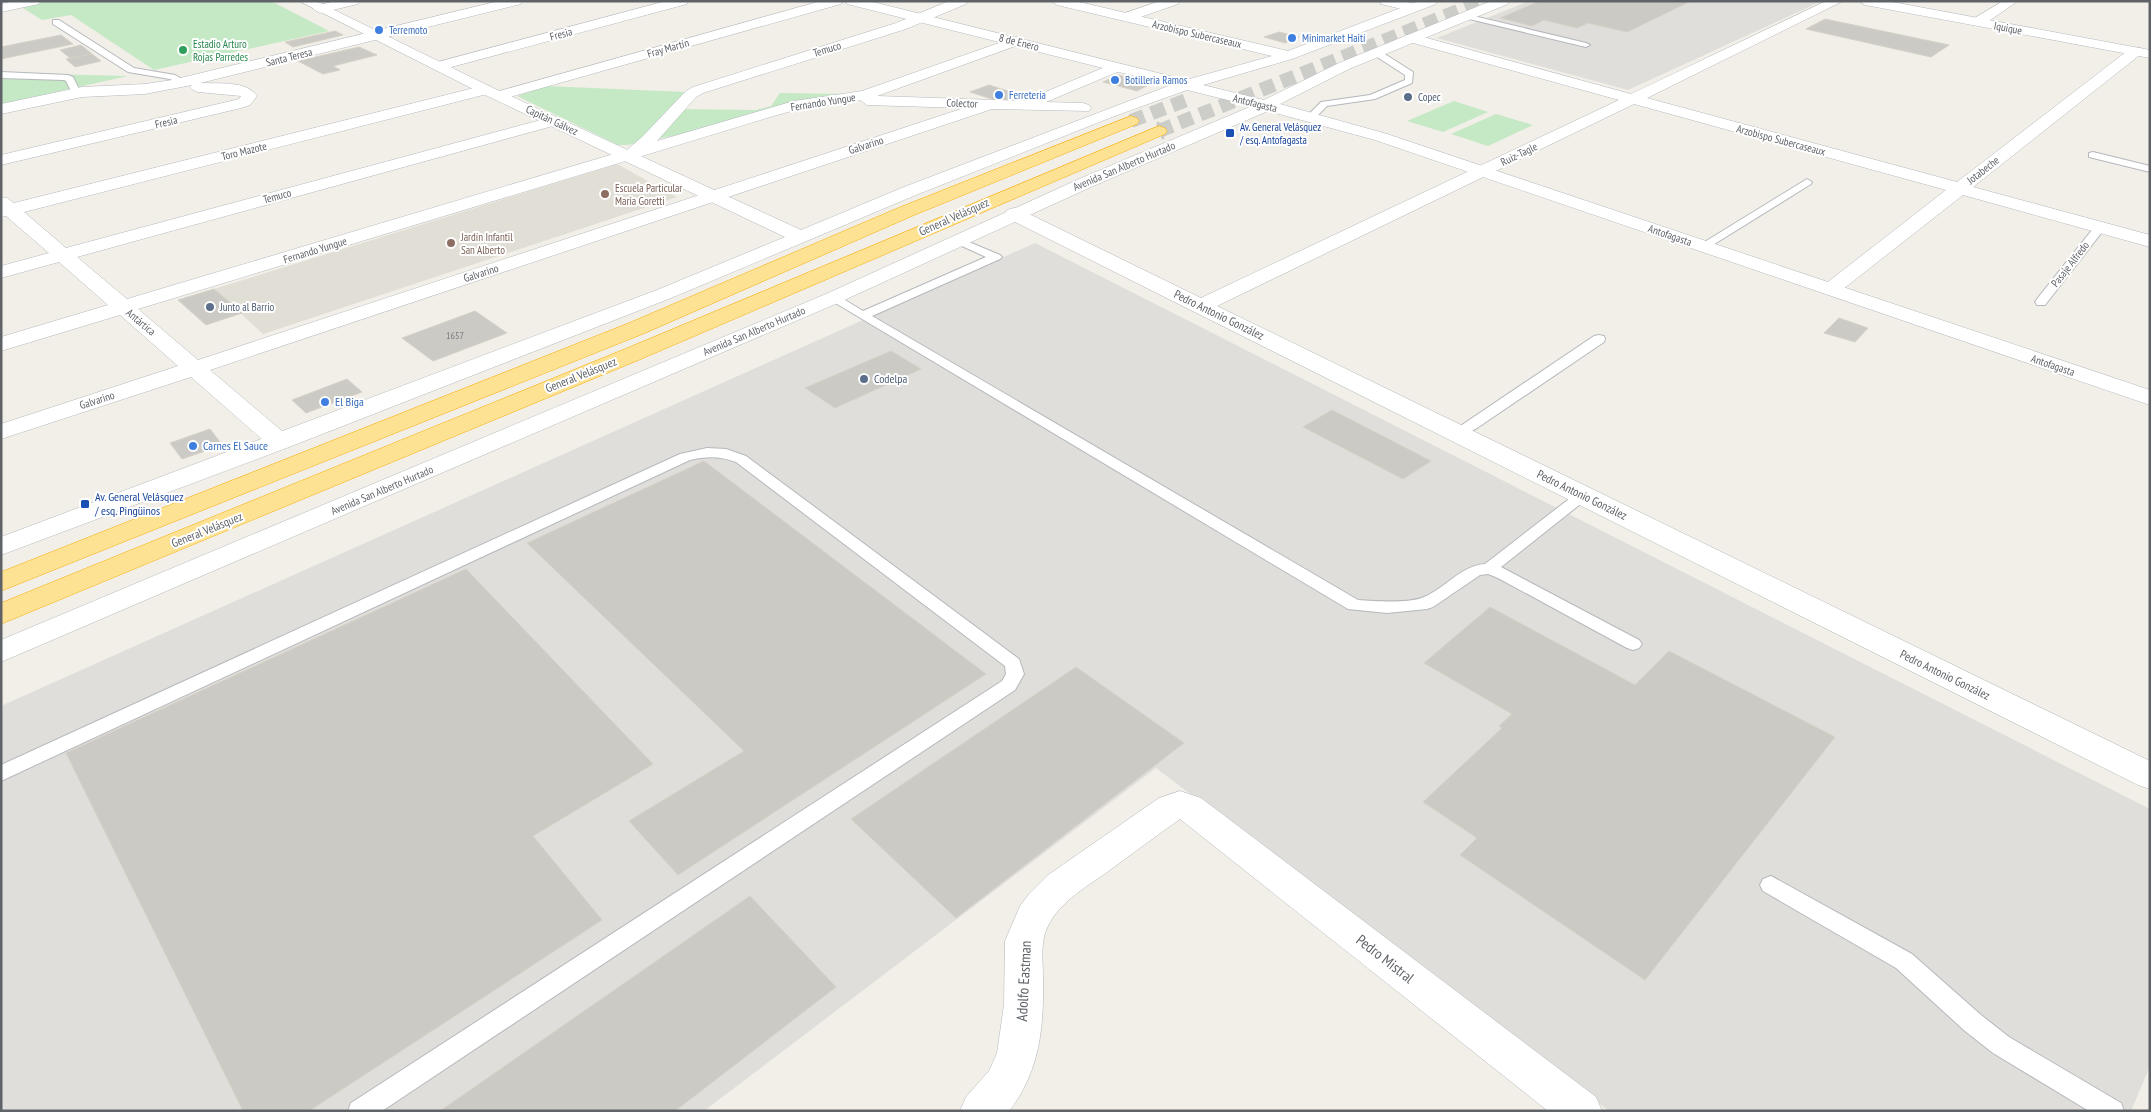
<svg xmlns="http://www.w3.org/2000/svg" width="2151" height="1112" viewBox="0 0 2151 1112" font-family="'PT Sans Narrow',sans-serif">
	<rect width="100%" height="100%" fill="#f1efe8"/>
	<!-- industrial -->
	<path fill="#e0deda" d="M1529,1H1822L1628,90L1437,38Z
		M1035,243L2150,809V1066L2131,1111H1609L1156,768L704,1111H1V706Z"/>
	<!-- education -->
	<path fill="#e1ded6" d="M617,164L677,197L263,334L214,289Z"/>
	<!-- green -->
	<path fill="#c5e8c5" d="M40,1H271L329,31L154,70L71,15L42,20L18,5Z
		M1,73L128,76L1,104Z
		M546,86L685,92L671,109L756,110L771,106L780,93L848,94L716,127L628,145H618L517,96Z
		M1454,101L1488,112L1443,132L1407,121Z
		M1496,114L1533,125L1488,146L1451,134Z"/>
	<!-- building -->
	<path fill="#cccac5" stroke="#d6d1c6" d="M1540,1H1691L1627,32L1588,23L1577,28L1544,20L1532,26L1500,18Z
		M1825,19L1949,45L1931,57L1806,29Z
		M335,31L343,35L293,47L285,42Z
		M1279,32L1299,37L1285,43L1264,37Z
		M61,35L73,44L1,59V47Z
		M81,45L92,54L70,58L60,50Z
		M359,47L377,55L333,66L340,70L323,74L298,61Z
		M92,54L101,61L75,67L66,59Z
		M1118,75L1152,83L1137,91L1103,82Z
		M989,85L1027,97L1021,99L995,100L970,92Z
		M214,289L242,313L206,325L178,300Z
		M475,311L507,333L433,361L402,338Z
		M1839,318L1868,328L1855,342L1824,333Z
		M891,351L921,369L835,408L805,388Z
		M347,379L362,392L306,413L292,400Z
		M1332,410L1431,461L1403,479L1303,427Z
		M210,429L220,442L211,449L182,459L170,443Z
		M704,461L986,674L678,875L629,821L744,751L527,543Z
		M466,569L653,764L533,836L602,920L309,1111H243L66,753Z
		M1490,607L1635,685L1669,651L1835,737L1645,980L1460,855L1477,838L1423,802L1502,728L1499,726L1512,714L1424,663Z
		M1076,667L1184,743L956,918L851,819Z
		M750,896L836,987L675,1111H440Z"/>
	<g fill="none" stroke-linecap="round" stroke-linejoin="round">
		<!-- highway-tunnel-far1 -->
		<path stroke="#ccccc8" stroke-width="14" stroke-dasharray="14 8" stroke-linecap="butt" d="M1131,121L1192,98
			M1159,131L1483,1"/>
		<!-- highway-tunnel -->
		<path stroke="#ccccc8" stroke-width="18" stroke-dasharray="18 9" stroke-linecap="butt" d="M1159,131L1162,130"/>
		<!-- lane casing -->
		<g stroke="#b5b8bc" stroke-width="2">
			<path id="lane" d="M1465,14L1586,43L1590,45L1586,47L1465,18Z
				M53,20H59L134,68L175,75L189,83L185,86L170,79L128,72L53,24Z
				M1374,51H1380L1413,72L1412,83L1375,99L1327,106L1314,119H1308V115L1321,102L1370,95L1405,80V75L1374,55Z
				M1,72L68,75L73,77L81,93L76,96L73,95L66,81L64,80L1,78Z
				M2093,152L2150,166V172L2089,157V153Z
				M1807,179L1812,182L1811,184L1708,248H1700L1698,246Z
				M2100,224L2106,227L2045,305H2037L2035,302L2037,299L2096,225Z
				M957,237L1000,255L1002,257L1000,259L872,316L1358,600C1374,601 1409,604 1424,597C1446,588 1460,566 1485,564L1578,492H1588L1591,495L1588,498L1501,567L1639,640L1642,644L1639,648L1633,650L1627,648L1498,578L1488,574L1480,575L1433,607L1427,609L1387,613L1348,609L827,298L833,294L837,295L863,311L986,257L953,242L951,240L953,238Z
				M1599,335L1604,336L1605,339L1604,342L1477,428L1462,436H1452L1450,433L1594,336Z
				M707,448L726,449L746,456L1019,659L1024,674L1015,690L382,1111H348L351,1103L1002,681L1006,674L1005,666L736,462C720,456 707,456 690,460L1,781V765L680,454Z
				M1771,876L1912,954L1981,1015L2009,1037L2121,1103L2124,1111H2089L1993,1053L1965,1031L1896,968L1763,891L1760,885L1763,879Z"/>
		</g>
		<!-- street casing -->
		<g stroke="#b5b8bc" stroke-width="1">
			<path id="street" d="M336,1H359L358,4L320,13L313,9L315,6Z
				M499,1H522L521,4L200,83C218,84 246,80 257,96L250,105L241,108L1,165V155L231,101L239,99L241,96L198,92L193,90L190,87L192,85L145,94L82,97L1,114V104L82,87L145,84L172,80Z
				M666,1H688L687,4L444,69H434L432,66L434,63Z
				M821,1H842L841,4L506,98H496L493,95L496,92Z
				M949,1H967L966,4L906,29L703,93L696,97L657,141L794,101L862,91L1016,37L1021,38L1023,41L1021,44L877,96L1024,101L1112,64H1122L1124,67L1122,70L1046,102L1083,103L1089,105L1091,108L1089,111L992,109L210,370L289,437L292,442L289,447L280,449L271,447L191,377L1,439V424L178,366L120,315L1,351V337L108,305L59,262L1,278V266L49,253L6,216L1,217V197L7,198L14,203L486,85L491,87L494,90L491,93L24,212L66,248L548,118H560L562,121L560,124L77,257L127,299L627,150L642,137L686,91L693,87L896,23ZM860,100L867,105L964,108L198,360L138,309L767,118L795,110Z
				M1160,1H1179L1178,4L1132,20H1122L1120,17L1122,14Z
				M1380,1H1403L1419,5L1421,8L1414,12L1381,4Z
				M1826,1H1843L1647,98L1957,182L2131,48H2141L2143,51L2141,54L1973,187L2150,235V247L1963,195L1838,293L1831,295L1824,293L1821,289L1824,285L1946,190L1634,104L1217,306L2150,761V789L2138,785L1007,218L1005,214L1007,210L1014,208L1021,210L1201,298L1619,100L1406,41L1404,38L1406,35H1416L1631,94Z
				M2003,1H2018L1983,25H1973L1971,22L1973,19Z
				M1180,791L1201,798L1596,1097L1602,1111H1548L1180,819C1156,836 1133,853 1110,870C1088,886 1060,901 1048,926C1040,941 1043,961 1043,978C1044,1026 1040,1072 1009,1111H960L966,1097L989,1071L997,1053L1004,1005L1005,941L1020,906L1030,893L1048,875L1159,798Z"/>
		</g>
		<!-- secondary casing -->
		<g stroke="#b6babf" stroke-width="1">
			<path id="secondary" d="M15,1H40L39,4L1,12V4Z
				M299,1H316L491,87L801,230L904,187L1171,85L847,4L846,1H869L1186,80L1272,56L1057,5L1051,1H1075L1288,51L1419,1H1437L1436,4L1292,59L1203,85L1264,100L1339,63L1491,1H1509L1508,4L1349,69L1280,104L1387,134L2150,390V405L1375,140L1268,111L1091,187L840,302L1,662V640L826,294L1079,179L1252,106L1187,90L1112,117L916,195L671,298L289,447L1,555V537L657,290L785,237L481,93Z
				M1859,1H1887L2150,50V58L1865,5Z"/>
		</g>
		<!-- highway casing -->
		<g stroke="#f9ab00" stroke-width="1">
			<path id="highway" d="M1131,116L1137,118L1139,121L1137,124L912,216L645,333L1,591V572L629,323L898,208Z
				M1159,126L1165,128L1167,131L1165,134L641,359L1,624V603L625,349Z"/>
		</g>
		<!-- lane -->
		<use href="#lane" fill="#fff" fill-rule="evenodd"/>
		<!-- street -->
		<use href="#street" fill="#fff" fill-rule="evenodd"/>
		<!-- secondary -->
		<use href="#secondary" fill="#fff" fill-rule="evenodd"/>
		<!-- highway -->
		<use href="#highway" fill="#fde293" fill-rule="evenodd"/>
	</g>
	<!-- markers -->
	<g fill="#3f7fe0" stroke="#fff" stroke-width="2">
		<circle cx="379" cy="30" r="5"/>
		<circle cx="1292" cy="38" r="5"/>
		<circle cx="1115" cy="80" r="5"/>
		<circle cx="999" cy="95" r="5"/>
		<circle cx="325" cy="402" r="5"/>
		<circle cx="193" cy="446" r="5"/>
	</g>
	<circle fill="#2e9e5b" stroke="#fff" stroke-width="2" cx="183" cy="50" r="5"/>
	<g fill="#5c6f8a" stroke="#fff" stroke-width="2">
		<circle cx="1408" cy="97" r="5"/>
		<circle cx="210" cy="307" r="5"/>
		<circle cx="864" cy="379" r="5"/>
	</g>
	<g fill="#1a4fb4" stroke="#fff" stroke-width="2">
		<rect x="1225" y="128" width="10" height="10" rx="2.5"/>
		<rect x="80" y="499" width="10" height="10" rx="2.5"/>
	</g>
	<g fill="#8d6e63" stroke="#fff" stroke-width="2">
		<circle cx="605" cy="194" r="5"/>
		<circle cx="451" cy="243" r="5"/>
	</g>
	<g text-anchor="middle" stroke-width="4" stroke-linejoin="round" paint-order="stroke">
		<!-- number labels -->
		<g font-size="10" fill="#7a7d7f">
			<text x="455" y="339">1657</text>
		</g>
		<!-- far-street labels -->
		<g font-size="11" fill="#5f6368" stroke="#fff">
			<text transform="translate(2008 28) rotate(11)" y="4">Iquique</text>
			<text transform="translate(561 34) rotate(-15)" y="4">Fresia</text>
			<text transform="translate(1197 34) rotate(13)" y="4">Arzobispo Subercaseaux</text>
			<text transform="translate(1019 42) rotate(14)" y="4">8 de Enero</text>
			<text transform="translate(668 48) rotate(-16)" y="4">Fray Martín</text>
			<text transform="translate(827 49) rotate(-17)" y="4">Temuco</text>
			<text transform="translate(289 57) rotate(-14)" y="4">Santa Teresa</text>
			<text transform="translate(823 102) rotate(-9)" y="4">Fernando Yungue</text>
			<text transform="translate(962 103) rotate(2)" y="4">Colector</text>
			<text transform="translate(1255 103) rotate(14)" y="4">Antofagasta</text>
			<text transform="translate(552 120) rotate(25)" y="4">Capitán Gálvez</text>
			<text transform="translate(166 122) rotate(-13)" y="4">Fresia</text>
			<text transform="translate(1781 140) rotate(15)" y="4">Arzobispo Subercaseaux</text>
			<text transform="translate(866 145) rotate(-18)" y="4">Galvarino</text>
			<text transform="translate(244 151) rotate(-14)" y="4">Toro Mazote</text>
			<text transform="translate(1519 154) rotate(-26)" y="4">Ruiz-Tagle</text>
			<text transform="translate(1124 166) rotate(-23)" y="4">Avenida San Alberto Hurtado</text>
			<text transform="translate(1983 170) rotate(-38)" y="4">Jotabeche</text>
			<text transform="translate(277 196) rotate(-15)" y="4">Temuco</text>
			<text transform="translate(1670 235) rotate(19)" y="4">Antofagasta</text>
			<text transform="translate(315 250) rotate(-17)" y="4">Fernando Yungue</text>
			<text transform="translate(2070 264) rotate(-52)" y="4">Pasaje Alfredo</text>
			<text transform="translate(481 273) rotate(-18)" y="4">Galvarino</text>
			<text transform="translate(141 322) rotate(40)" y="4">Antártica</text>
			<text transform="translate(754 331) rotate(-23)" y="4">Avenida San Alberto Hurtado</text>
			<text transform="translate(2053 365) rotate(19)" y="4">Antofagasta</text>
			<text transform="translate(97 400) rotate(-18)" y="4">Galvarino</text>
			<text transform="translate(382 490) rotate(-23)" y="4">Avenida San Alberto Hurtado</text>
		</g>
		<!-- far-shop labels -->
		<g font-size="11" fill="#366cbe" stroke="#fff" text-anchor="start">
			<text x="389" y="34">Terremoto</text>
			<text x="1302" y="42">Minimarket Haití</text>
			<text x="1125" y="84">Botilleria Ramos</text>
			<text x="1009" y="99">Ferretería</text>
		</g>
		<!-- far-leisure labels -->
		<g font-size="11" fill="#27864d" stroke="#fff" text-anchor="start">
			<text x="193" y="48">Estadio Arturo<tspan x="193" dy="13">Rojas Parredes</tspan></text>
		</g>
		<!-- far-service labels -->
		<g font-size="11" fill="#4e5e75" stroke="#fff" text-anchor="start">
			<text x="1418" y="101">Copec</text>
			<text x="220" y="311">Junto al Barrio</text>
		</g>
		<!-- far-transit labels -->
		<g font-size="11" fill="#164399" stroke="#fff" text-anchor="start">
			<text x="1240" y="131">Av. General Velásquez<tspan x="1240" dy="13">/ esq. Antofagasta</tspan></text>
		</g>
		<!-- far-education labels -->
		<g font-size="11" fill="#785e54" stroke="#fff" text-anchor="start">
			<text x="615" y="192">Escuela Particular<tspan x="615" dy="13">Maria Goretti</tspan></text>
			<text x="461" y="241">Jardín Infantil<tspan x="461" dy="13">San Alberto</tspan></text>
		</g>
		<!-- street labels -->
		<g font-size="12" fill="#5f6368" stroke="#fff">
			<text transform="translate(954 217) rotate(-24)" y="4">General Velásquez</text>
			<text transform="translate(1219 315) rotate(26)" y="4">Pedro Antonio González</text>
			<text transform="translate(581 375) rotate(-22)" y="4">General Velásquez</text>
			<text transform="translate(1582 495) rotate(26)" y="4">Pedro Antonio González</text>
			<text transform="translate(207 530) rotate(-22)" y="4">General Velásquez</text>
			<text transform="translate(1945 675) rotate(26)" y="4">Pedro Antonio González</text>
		</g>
		<!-- service labels -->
		<g font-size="12" fill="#4e5e75" stroke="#fff" text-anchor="start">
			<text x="874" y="383">Codelpa</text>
		</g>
		<!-- shop labels -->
		<g font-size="12" fill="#366cbe" stroke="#fff" text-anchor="start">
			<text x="335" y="406">El Biga</text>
			<text x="203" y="450">Carnes El Sauce</text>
		</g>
		<!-- transit labels -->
		<g font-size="12" fill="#164399" stroke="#fff" text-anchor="start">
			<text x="95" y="501">Av. General Velásquez<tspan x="95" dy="14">/ esq. Pingüinos</tspan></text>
		</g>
		<!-- near-street labels -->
		<g font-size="15" fill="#5f6368" stroke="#fff">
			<text transform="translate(1385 959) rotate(38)" y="5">Pedro Mistral</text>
			<text transform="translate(1024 981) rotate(-87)" y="5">Adolfo Eastman</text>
		</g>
	</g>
	<!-- border -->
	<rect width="2151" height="1112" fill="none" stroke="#5f6368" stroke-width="5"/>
</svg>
